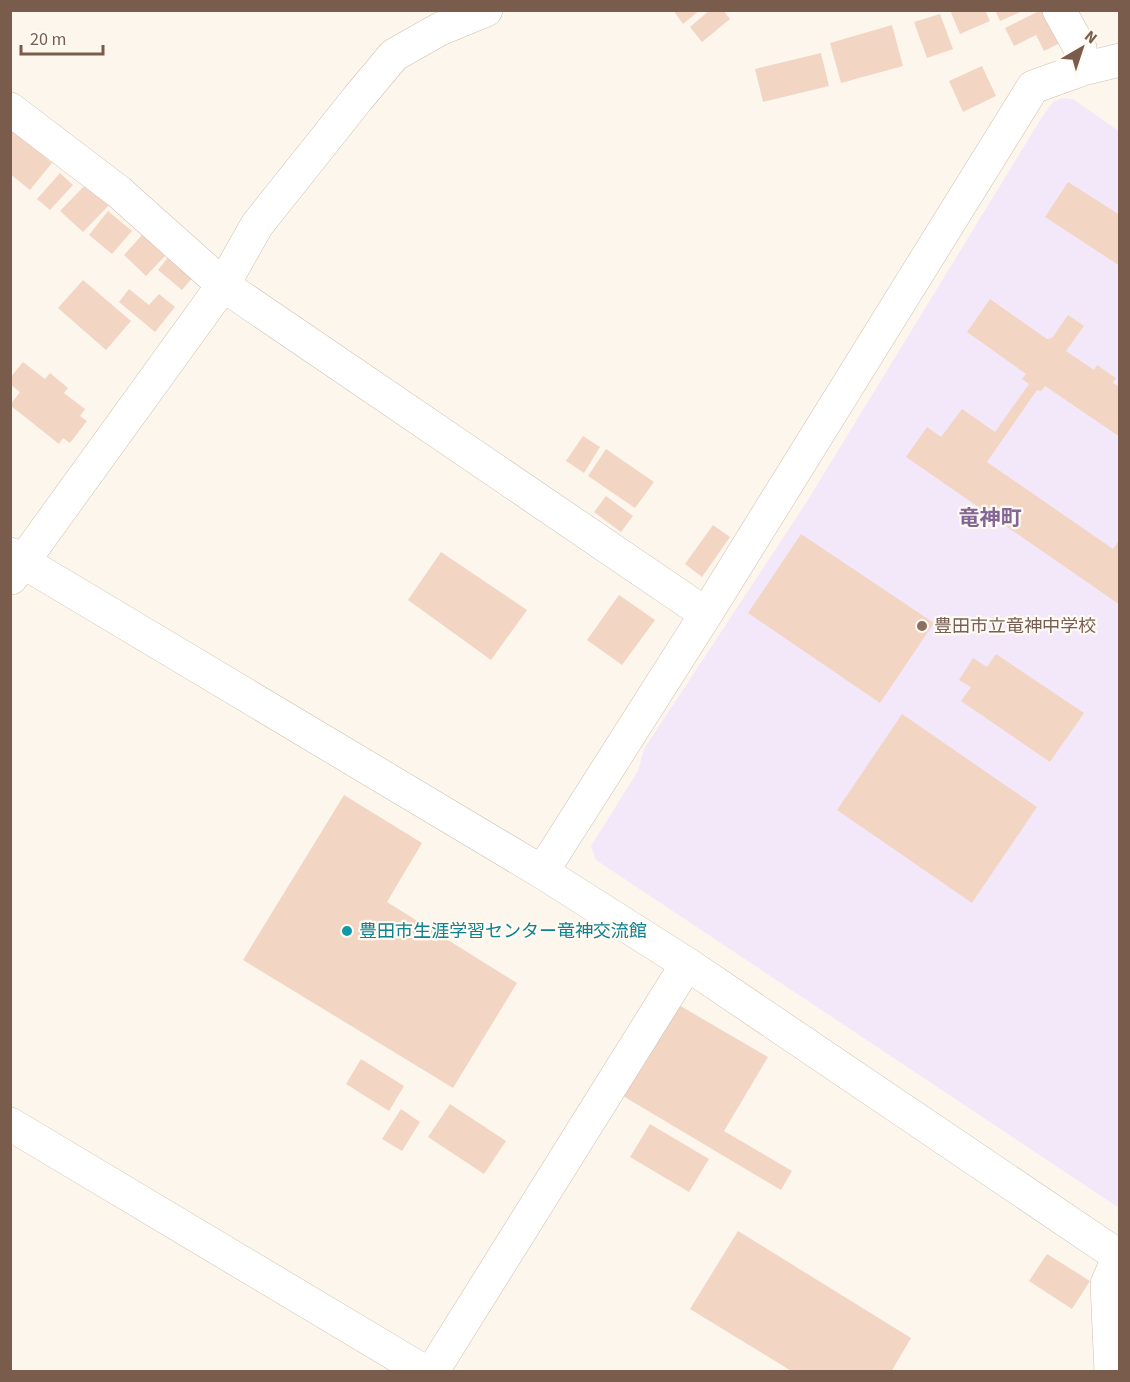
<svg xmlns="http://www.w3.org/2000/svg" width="1130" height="1382" viewBox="0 0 1130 1382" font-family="'Source Sans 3','Noto Sans JP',sans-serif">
	<rect width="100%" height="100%" fill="#fdf6ec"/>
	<!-- education -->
	<path fill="#f3e8fa" d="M1063,98L1073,99L1120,132L1119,1208L596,860L591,846L638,771L644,749L806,503L1042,117L1053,102Z"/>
	<!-- building -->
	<path fill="#f3d5c3" d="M673,10H700L683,24Z
		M710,10H723L730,19L702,42L690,27Z
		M950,10H985L990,21L960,34Z
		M995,10H1025L1000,21Z
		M1041,10H1047L1062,42L1044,51L1036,35L1014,46L1005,28Z
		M940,14L953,49L927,58L914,22Z
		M892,25L903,66L841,83L830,43Z
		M821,53L829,86L763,102L755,69Z
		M982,66L996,96L963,112L949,81Z
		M13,130L52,163L30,190L10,174V134Z
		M60,173L73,185L50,210L37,199Z
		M90,180L112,202L83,232L60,211Z
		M1068,182L1120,215V266L1045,217Z
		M108,211L132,231L112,254L89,235Z
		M142,235L165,256L146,276L124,255Z
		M170,255L194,276L182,290L158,270Z
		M83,280L131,321L106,350L58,308Z
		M129,289L149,305L159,294L175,307L155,332L119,302Z
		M990,299L1047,339L1052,338L1068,315L1084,326L1066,351L1094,370L1097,365L1116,378L1113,383L1120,387V437L1045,386L1041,391L1037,390L987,462L1113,549L1120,539V605L906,457L927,427L941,437L962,409L995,432L1029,384L1022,379L1026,374L967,332Z
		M23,362L45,379L50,373L68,388L64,393L85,409L80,416L87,421L70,443L63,438L59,444L10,405L20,392L10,384V378Z
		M583,436L600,447L584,473L566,461Z
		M606,449L654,482L635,508L588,476Z
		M606,496L633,516L621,532L594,512Z
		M713,525L730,537L702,577L685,564Z
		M801,534L934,623L880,703L748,613Z
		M441,552L527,610L491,660L408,600Z
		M619,595L655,620L622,665L587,640Z
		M996,654L1084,713L1050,762L961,701L971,687L959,680L973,658L987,667Z
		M902,714L1037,807L972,903L837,810Z
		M344,795L422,843L387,902L517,983L453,1088L243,960Z
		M677,1004L768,1057L724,1131L792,1171L781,1190L623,1096Z
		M361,1059L404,1086L389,1111L346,1084Z
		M450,1104L506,1141L484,1174L428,1137Z
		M401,1109L420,1122L402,1151L382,1139Z
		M650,1124L709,1159L689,1192L630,1157Z
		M738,1231L911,1338L891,1372H793L690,1309Z
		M1047,1254L1090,1281L1072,1309L1029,1281Z"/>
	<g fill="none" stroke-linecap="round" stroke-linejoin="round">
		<!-- minor casing -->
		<g stroke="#d1beb0" stroke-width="34">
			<path id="minor" d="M1059,10L1080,48L1083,69
				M10,109L119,192L223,285L706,614
				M10,554L542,872L687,964L1120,1257
				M11,578L223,285L257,225L358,98L394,55L440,29L486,10
				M542,872L706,614L1033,87L1083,69L1120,60
				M10,1124L425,1372
				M432,1372L687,964
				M1111,1372L1107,1284L1119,1256"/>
		</g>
		<!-- minor -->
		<use href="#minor" stroke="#fff" stroke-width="33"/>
	</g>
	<!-- markers -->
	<circle fill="#8d6e63" stroke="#fffaf3" stroke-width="2" cx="922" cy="626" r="6"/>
	<circle fill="#0f9aa8" stroke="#fffaf3" stroke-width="2" cx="347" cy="931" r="6"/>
	<g text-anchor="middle" stroke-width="4.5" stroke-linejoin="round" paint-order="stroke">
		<!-- education labels -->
		<g font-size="18" fill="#785e54" stroke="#fffaf3" text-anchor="start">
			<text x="934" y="632">豊田市立竜神中学校</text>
		</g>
		<!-- culture labels -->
		<g font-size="18" fill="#0d838f" stroke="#fffaf3" text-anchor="start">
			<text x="359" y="937">豊田市生涯学習センター竜神交流館</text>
		</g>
		<!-- quarter labels -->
		<g font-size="21" font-weight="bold" fill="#846695" stroke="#fffaf3">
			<text x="990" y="525">竜神町</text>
		</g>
	</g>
	<!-- border -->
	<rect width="1130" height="1382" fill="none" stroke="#7a5c4d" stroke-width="24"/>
	<!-- north arrow -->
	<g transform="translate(1082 48) rotate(39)" stroke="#fffaf3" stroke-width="4.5" paint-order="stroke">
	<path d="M0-4.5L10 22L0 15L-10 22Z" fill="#7a5c4d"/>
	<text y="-9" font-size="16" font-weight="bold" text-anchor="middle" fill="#7a5c4d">N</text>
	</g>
	<!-- scale -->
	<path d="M21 45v9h82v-9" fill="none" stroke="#7a5c4d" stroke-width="3"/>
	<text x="30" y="45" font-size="18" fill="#7a5c4d" stroke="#fffaf3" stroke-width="4.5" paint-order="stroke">20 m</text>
</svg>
